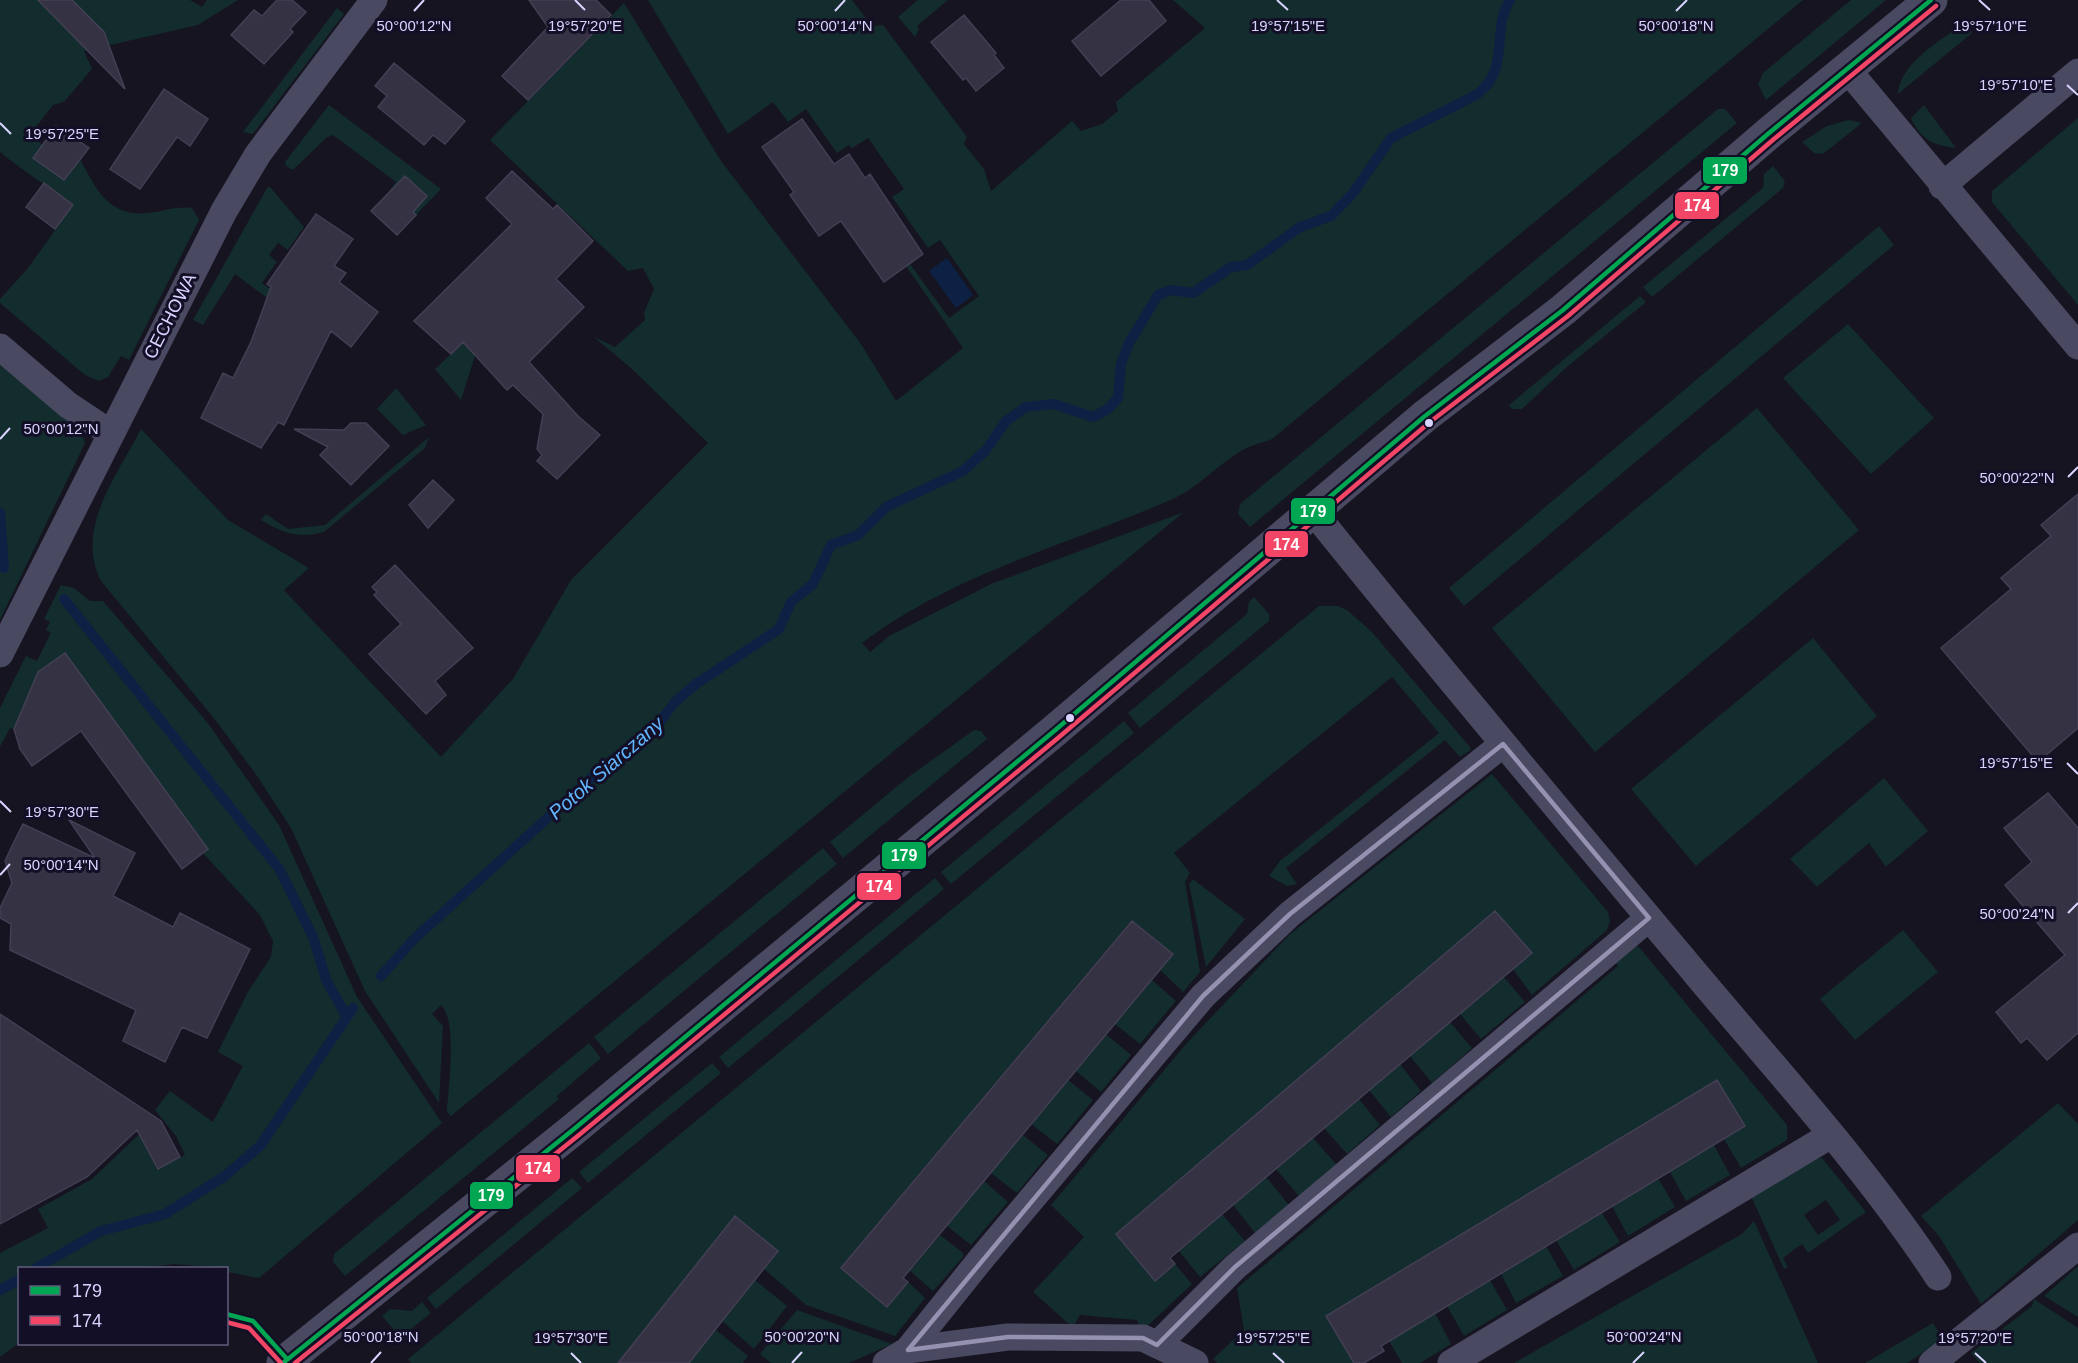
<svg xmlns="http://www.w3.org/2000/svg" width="2078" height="1363" viewBox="0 0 2078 1363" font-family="Helvetica,sans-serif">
	<rect width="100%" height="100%" fill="#161421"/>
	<!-- green -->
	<path fill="#132c2d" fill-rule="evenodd" d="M0,0H190L202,7L207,0H238L198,25L84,51L92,69L64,102L53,105L29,136L43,145L64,180L80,159C97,190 108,217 149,213C165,211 176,206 192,208L199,220L129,360L121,356L108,377L99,381L85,375L0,303V299L28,268L73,205C48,186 24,172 0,152Z
		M648,0H852L872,26L883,25L967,137L964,144L984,169L991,191L1072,121L1081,131L1102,124L1118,111L1116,102L1205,28L1173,0H1803L1272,439C1261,443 1247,446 1238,453C1217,466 1198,487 1175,498C1071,544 954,573 862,643L870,652L889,636L991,584L1184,512L451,1116L447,1112C448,1088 458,1021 441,1005L432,1014L443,1026L439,1103L365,991L291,828L255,773L213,717L101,581C74,529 118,474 141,429L228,520L309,568L284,590L441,757L513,679L571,580L708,443L632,369L594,337L615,347L645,320L644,313L654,289L643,268L628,271L490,140L624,3L721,161L861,344L896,401L963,348L906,266L910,264L949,318L979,296L940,240L928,248L892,197L904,189L868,138L852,148L849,145L837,153L806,109L788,122L773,102L728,134Z
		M918,0H948L917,26L919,29L915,37L898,17Z
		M1851,0H1886L1766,100L1758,84L1763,73Z
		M337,8L344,14L253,134L243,132Z
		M1964,23L1972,33L1898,94C1900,62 1941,41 1964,23Z
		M329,105L441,189L416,215L390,190L396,182L333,135L326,138L293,170L286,166L285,162Z
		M1924,105L1956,148C1934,145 1920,140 1911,118Z
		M1718,109H1725L1737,123L1250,527L1238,514L1240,504Z
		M2078,118V305L1992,202V191Z
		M1849,120L1862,123L1823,154L1814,153L1802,142L1827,126Z
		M1773,166L1785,181L1783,188L1652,297L1643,287L1763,188L1764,174Z
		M270,187L304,227L288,250L278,243L269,255L277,262L262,283L304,313L298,321L235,274L203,325L193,320L267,188Z
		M1879,226L1894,245L1464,606L1449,588Z
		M1640,296L1646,302L1567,367L1522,409H1512L1509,405Z
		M486,321L461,400L435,369Z
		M1848,324L1934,418L1871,474L1783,378Z
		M0,365L79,427L85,443L0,620Z
		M396,388L426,425L403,435L377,409Z
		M1757,408L1859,530L1595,752L1492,628Z
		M429,437L425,448L324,532C298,539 283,533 261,520L266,514L288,529L325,525Z
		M61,585L74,588L90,601H103L207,722L279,825L357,997L442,1123L259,1278L227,1272L226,1268L174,1264L142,1268H20L19,1343L0,1357V1253L48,1228L38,1209L92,1179L155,1119L172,1141L149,1153L158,1169L185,1155L176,1136L155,1110L170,1091L213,1122L243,1066L218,1052L249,990L271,957L273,941L260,915L203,853L65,653L38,672L14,729L10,728L0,747V708L26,656L37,661L51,633L46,630L50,622L44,619Z
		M1254,597L1269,614V621L1140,728L1128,713L1247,614L1249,602Z
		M1319,606H1338L1347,610L1371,631L1470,747L1471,750L1460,757L1445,740L1286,868L1297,884L1287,886L1269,876L1280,861L1439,733L1392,677L1174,853L1190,873L1185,882L1200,972L1183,992L1160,970L1173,954L1131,921L841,1267L887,1307L908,1282L925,1298L895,1336L806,1305L764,1269L778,1252L618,1363H411L408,1359Z
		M1813,638L1877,716L1696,866L1631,789Z
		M1124,721L1134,733L951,884L941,872Z
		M974,730L981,731L987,739L843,858L830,842L907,778Z
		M1492,774L1608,912L1610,921L1607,930L1532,995L1513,969L1531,953L1116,1234L1155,1281L1175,1264L1192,1284L1141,1332L1137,1320L1080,1315L1074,1325H1070L1033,1292L1084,1237L1051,1205L1186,1044L1289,935Z
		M1884,778L1928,831L1886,867L1869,843L1817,887L1790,859Z
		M823,848L837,864L608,1054L594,1037Z
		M935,878L944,889L728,1068L719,1057Z
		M1193,879L1245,919L1206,967L1189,884Z
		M1903,930L1938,972L1855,1040L1820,999Z
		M1638,946L1787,1125V1140L1741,1168L1724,1139L1745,1126L1717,1080L1326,1316L1354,1363H1217L1213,1359L1244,1330L1237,1288L1618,966L1613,959L1625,949Z
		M1504,977L1525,1002L1481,1039L1460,1014Z
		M1152,980L1176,1001L1140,1044L1115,1024Z
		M1450,1022L1472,1048L1432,1083L1410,1056Z
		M1106,1034L1131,1055L1101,1092L1076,1071Z
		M589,1043L601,1058L557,1096L559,1099L345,1276L333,1262L334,1254Z
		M712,1063L721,1073L588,1183L579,1172Z
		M1400,1064L1421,1091L1391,1117L1369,1090Z
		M1068,1080L1093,1100L1057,1144L1031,1124Z
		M1359,1099L1380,1125L1347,1154L1324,1128Z
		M2058,1103L2078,1124V1220L1981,1304L1939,1236L1921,1216Z
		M1023,1135L1048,1155L1017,1193L991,1173Z
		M1313,1138L1336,1164L1299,1196L1276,1169Z
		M1714,1145L1730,1175L1686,1201L1670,1172Z
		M1822,1158L1866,1212L1808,1253L1802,1244L1783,1258L1788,1267L1784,1269L1751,1196L1815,1159ZM1826,1200L1840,1220L1818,1235L1804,1215Z
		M1266,1177L1289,1205L1255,1233L1233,1205Z
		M572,1178L582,1188L436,1309L427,1298Z
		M1658,1178L1675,1207L1628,1236L1612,1206Z
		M984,1181L1008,1202L971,1245L947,1226Z
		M1602,1213L1620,1242L1574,1270L1556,1240Z
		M1222,1214L1245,1241L1200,1277L1179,1251Z
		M1754,1221L1818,1363H1514L1742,1234Z
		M940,1235L962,1252L964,1256L933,1291L910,1271Z
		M1546,1246L1563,1276L1516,1303L1501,1274Z
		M2078,1266V1317L2044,1296Z
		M755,1280L787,1306L754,1349L722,1321Z
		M1490,1280L1507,1310L1464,1336L1447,1306Z
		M2034,1299L2078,1328V1363H1980L1971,1353L2032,1306Z
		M422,1302L431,1313L407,1332L397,1333L382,1316L390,1309L412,1311Z
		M797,1310L892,1344L849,1363H771L760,1354Z
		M1435,1313L1451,1344L1420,1363H1402L1389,1341Z
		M1933,1323L1943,1339L1907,1363H1865Z
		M715,1329L748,1356L743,1363H689Z"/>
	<!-- water -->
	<path fill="#0d2144" d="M947,258L973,295L956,308L929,271Z"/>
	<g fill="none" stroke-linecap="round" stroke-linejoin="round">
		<!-- stream -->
		<path stroke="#0d2144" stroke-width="10" d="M0,513L4,568
			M64,599L280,870L313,937L327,982L347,1017
			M381,976L414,939L608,763L651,733L675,702L696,684L779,629L791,602L813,584L831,545L858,535L886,507L963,471L986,450L1006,421L1026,407L1054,404L1093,417L1108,409L1118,398L1121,364L1129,343L1158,295L1171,290L1193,293L1231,267L1247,265L1300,227L1331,216L1353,193L1391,138L1476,95C1512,69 1490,32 1510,0
			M36,1268L101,1231L165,1214L225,1176L260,1146L353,1008
			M0,1290L20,1279"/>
	</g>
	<!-- building -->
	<path fill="#343243" stroke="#433f54" stroke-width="1.5" d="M38,0H72L104,32L125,89Z
		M277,0H292L306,12L290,29L293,32L264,64L231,35L254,10L262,16Z
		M529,0H596L611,15L528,100L502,76L548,27Z
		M1121,0H1149L1166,21L1101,76L1072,41Z
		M964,15L996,53L994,55L1004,68L976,91L966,78L963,80L931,42Z
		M394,63L465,121L445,144L433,135L424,145L378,107L387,96L375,86Z
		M164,89L208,119L190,146L177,137L140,189L110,169Z
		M802,119L834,164L849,154L865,178L870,174L923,254L884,282L841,221L819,236L790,195L794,192L762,147Z
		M56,126L89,148L64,180L33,158Z
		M512,171L553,209L557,205L593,241L556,279L584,307L529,362L578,416L600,435L557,479L537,461L542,455L537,449L543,414L513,385L507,390L463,342L451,354L414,321L512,224L486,198Z
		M405,176L427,196L413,212L416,215L397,235L371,211Z
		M44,183L73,205L55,229L26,207Z
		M316,214L353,239L334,266L346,273L339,282L378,312L351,347L331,331L284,425L278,422L261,448L201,418L223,373L233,378L251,342L271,287L267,284Z
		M351,423H366L389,446L351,485L320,455L328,447L294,429L344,430Z
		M433,480L454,500L428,528L409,505Z
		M2078,494V728L2038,762L1941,648L2011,589L2001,578L2051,536L2041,525Z
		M395,565L473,648L435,681L446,695L426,714L369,654L401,624L374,595L377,592L372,587Z
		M65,653L208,849L182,869L81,731L32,766L20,749L14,729L38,672Z
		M2048,793L2078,828V1033L2047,1060L2027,1038L2021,1043L1996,1012L2065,955L2005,885L2032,862L2004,828Z
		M69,820L135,853L113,896L173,927L180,913L250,949L207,1038L182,1027L165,1062L123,1041L136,1010L10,950L11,924L0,918V908L12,883L5,861L11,848L23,824L95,858Z
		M1495,911L1532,953L1170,1258L1175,1264L1155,1281L1116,1234Z
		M1132,921L1173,954L903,1278L908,1282L887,1307L841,1268Z
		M0,1014L161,1121L180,1157L158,1169L137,1130L87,1177L0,1224Z
		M1717,1080L1745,1126L1381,1346L1384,1351L1364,1363H1354L1326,1316Z
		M735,1216L778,1251L722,1321L689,1363H618Z"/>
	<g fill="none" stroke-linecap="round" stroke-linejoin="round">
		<!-- minor -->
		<path stroke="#4a4962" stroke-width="27" d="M1846,68L2078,346
			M1942,186L2078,72
			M0,347L68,405L110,433
			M1312,510C1438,667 1567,820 1696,974C1779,1073 1867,1169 1938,1277
			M0,654L224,211L258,154L374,0
			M1157,1345L1235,1267L1649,918
			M908,1350L981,1259L1203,996L1290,914L1503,744
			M886,1363L908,1350L1008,1337L1143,1338L1195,1363
			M1451,1363L1831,1135
			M1932,1363L2078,1246"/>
		<!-- tertiary -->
		<path stroke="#4a4962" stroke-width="33" d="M283,1363L574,1129L1053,732L1425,416L1563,310L1769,133L1931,0"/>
		<!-- bus-1 casing -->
		<g stroke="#130f26" stroke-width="9">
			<path id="bus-1" d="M226,1314L253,1321L287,1359
				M283,1363L574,1129L1053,732L1425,416L1563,310L1769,133L1931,0"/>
		</g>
		<!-- bus-2 casing -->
		<g stroke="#130f26" stroke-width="9">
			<path id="bus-2" d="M226,1322L249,1328L281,1363
				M295,1363L579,1135L1058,738L1430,422L1568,316L1774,139L1936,6"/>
		</g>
		<!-- bus-1 -->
		<use href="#bus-1" stroke="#00a651" stroke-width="4.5"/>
		<!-- bus-2 -->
		<use href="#bus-2" stroke="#f34667" stroke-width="4.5"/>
	</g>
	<!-- marked area -->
	<path fill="none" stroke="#9591b1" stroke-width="4.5" stroke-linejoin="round" d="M1503,744L1649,918L1235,1267L1157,1345L1143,1338L1008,1337L908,1350L1203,996L1290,914Z"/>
	<!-- ticks -->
	<path fill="none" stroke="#d9d4ff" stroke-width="2" d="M575,0L585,10M1277,0L1288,10M1979,0L1990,10M414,11L424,0M835,11L845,0M1676,11L1687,0M2067,85L2078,95M0,123L11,134M0,439L10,428M2068,477L2078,467M2067,763L2078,774M0,801L11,812M0,875L10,864M2068,913L2078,903M571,1353L581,1363M1273,1353L1284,1363M1975,1353L1986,1363M371,1363L381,1352M792,1363L802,1352M1633,1363L1644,1352"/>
	<!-- markers -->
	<g fill="#d9d4ff" stroke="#130f26" stroke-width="2">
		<circle cx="1429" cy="423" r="5"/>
		<circle cx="1070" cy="718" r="5"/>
	</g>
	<g text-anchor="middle" stroke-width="6" stroke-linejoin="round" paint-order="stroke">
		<!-- street labels -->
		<g font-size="18" fill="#d9d4ff" stroke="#130f26">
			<text transform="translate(170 316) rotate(-63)" y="6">CECHOWA</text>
		</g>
		<!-- water labels -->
		<g font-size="20" font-style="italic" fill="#62b6ff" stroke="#130f26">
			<text transform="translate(606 768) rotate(-41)" y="7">Potok Siarczany</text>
		</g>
	</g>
	<g font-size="15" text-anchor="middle" fill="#d9d4ff" stroke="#130f26" stroke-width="6" stroke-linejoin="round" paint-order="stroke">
		<text x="1288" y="31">19°57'15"E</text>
		<text x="1990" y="31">19°57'10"E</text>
		<text x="585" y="31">19°57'20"E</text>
		<text x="414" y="31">50°00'12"N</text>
		<text x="835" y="31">50°00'14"N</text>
		<text x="1676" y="31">50°00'18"N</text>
		<text x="2016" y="90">19°57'10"E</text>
		<text x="62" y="139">19°57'25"E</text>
		<text x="61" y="434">50°00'12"N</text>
		<text x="2017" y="483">50°00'22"N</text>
		<text x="2016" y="768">19°57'15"E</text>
		<text x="62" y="817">19°57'30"E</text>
		<text x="61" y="870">50°00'14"N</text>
		<text x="2017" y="919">50°00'24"N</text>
		<text x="381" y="1342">50°00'18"N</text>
		<text x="802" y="1342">50°00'20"N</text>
		<text x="1644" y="1342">50°00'24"N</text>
		<text x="571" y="1343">19°57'30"E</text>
		<text x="1273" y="1343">19°57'25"E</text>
		<text x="1975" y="1343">19°57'20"E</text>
	</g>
	<g stroke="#130f26" stroke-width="2">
		<rect x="1702" y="156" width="46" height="29" rx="6" fill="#00a651"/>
		<rect x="1674" y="191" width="46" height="29" rx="6" fill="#f34667"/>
		<rect x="1290" y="497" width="46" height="28" rx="6" fill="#00a651"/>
		<rect x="1264" y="530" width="45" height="28" rx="6" fill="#f34667"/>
		<rect x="881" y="841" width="46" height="29" rx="6" fill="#00a651"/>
		<rect x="856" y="872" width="46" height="29" rx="6" fill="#f34667"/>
		<rect x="515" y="1154" width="46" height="29" rx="6" fill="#f34667"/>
		<rect x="469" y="1181" width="45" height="29" rx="6" fill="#00a651"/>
	</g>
	<g font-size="16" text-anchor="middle" font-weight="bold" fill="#fff">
		<text x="1725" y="176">179</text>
		<text x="1697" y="211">174</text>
		<text x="1313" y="517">179</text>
		<text x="1286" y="550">174</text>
		<text x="904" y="861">179</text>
		<text x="879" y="892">174</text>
		<text x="538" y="1174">174</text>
		<text x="491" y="1201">179</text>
	</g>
	<!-- legend -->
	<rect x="18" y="1267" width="210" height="78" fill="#130f26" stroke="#625e7d" stroke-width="1.5"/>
	<rect x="30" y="1286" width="30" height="9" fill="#00a651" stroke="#625e7d" stroke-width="1.5"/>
	<text x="72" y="1297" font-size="18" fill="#d9d4ff">179</text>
	<rect x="30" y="1316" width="30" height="9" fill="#f34667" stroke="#625e7d" stroke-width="1.5"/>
	<text x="72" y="1327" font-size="18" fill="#d9d4ff">174</text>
</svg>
